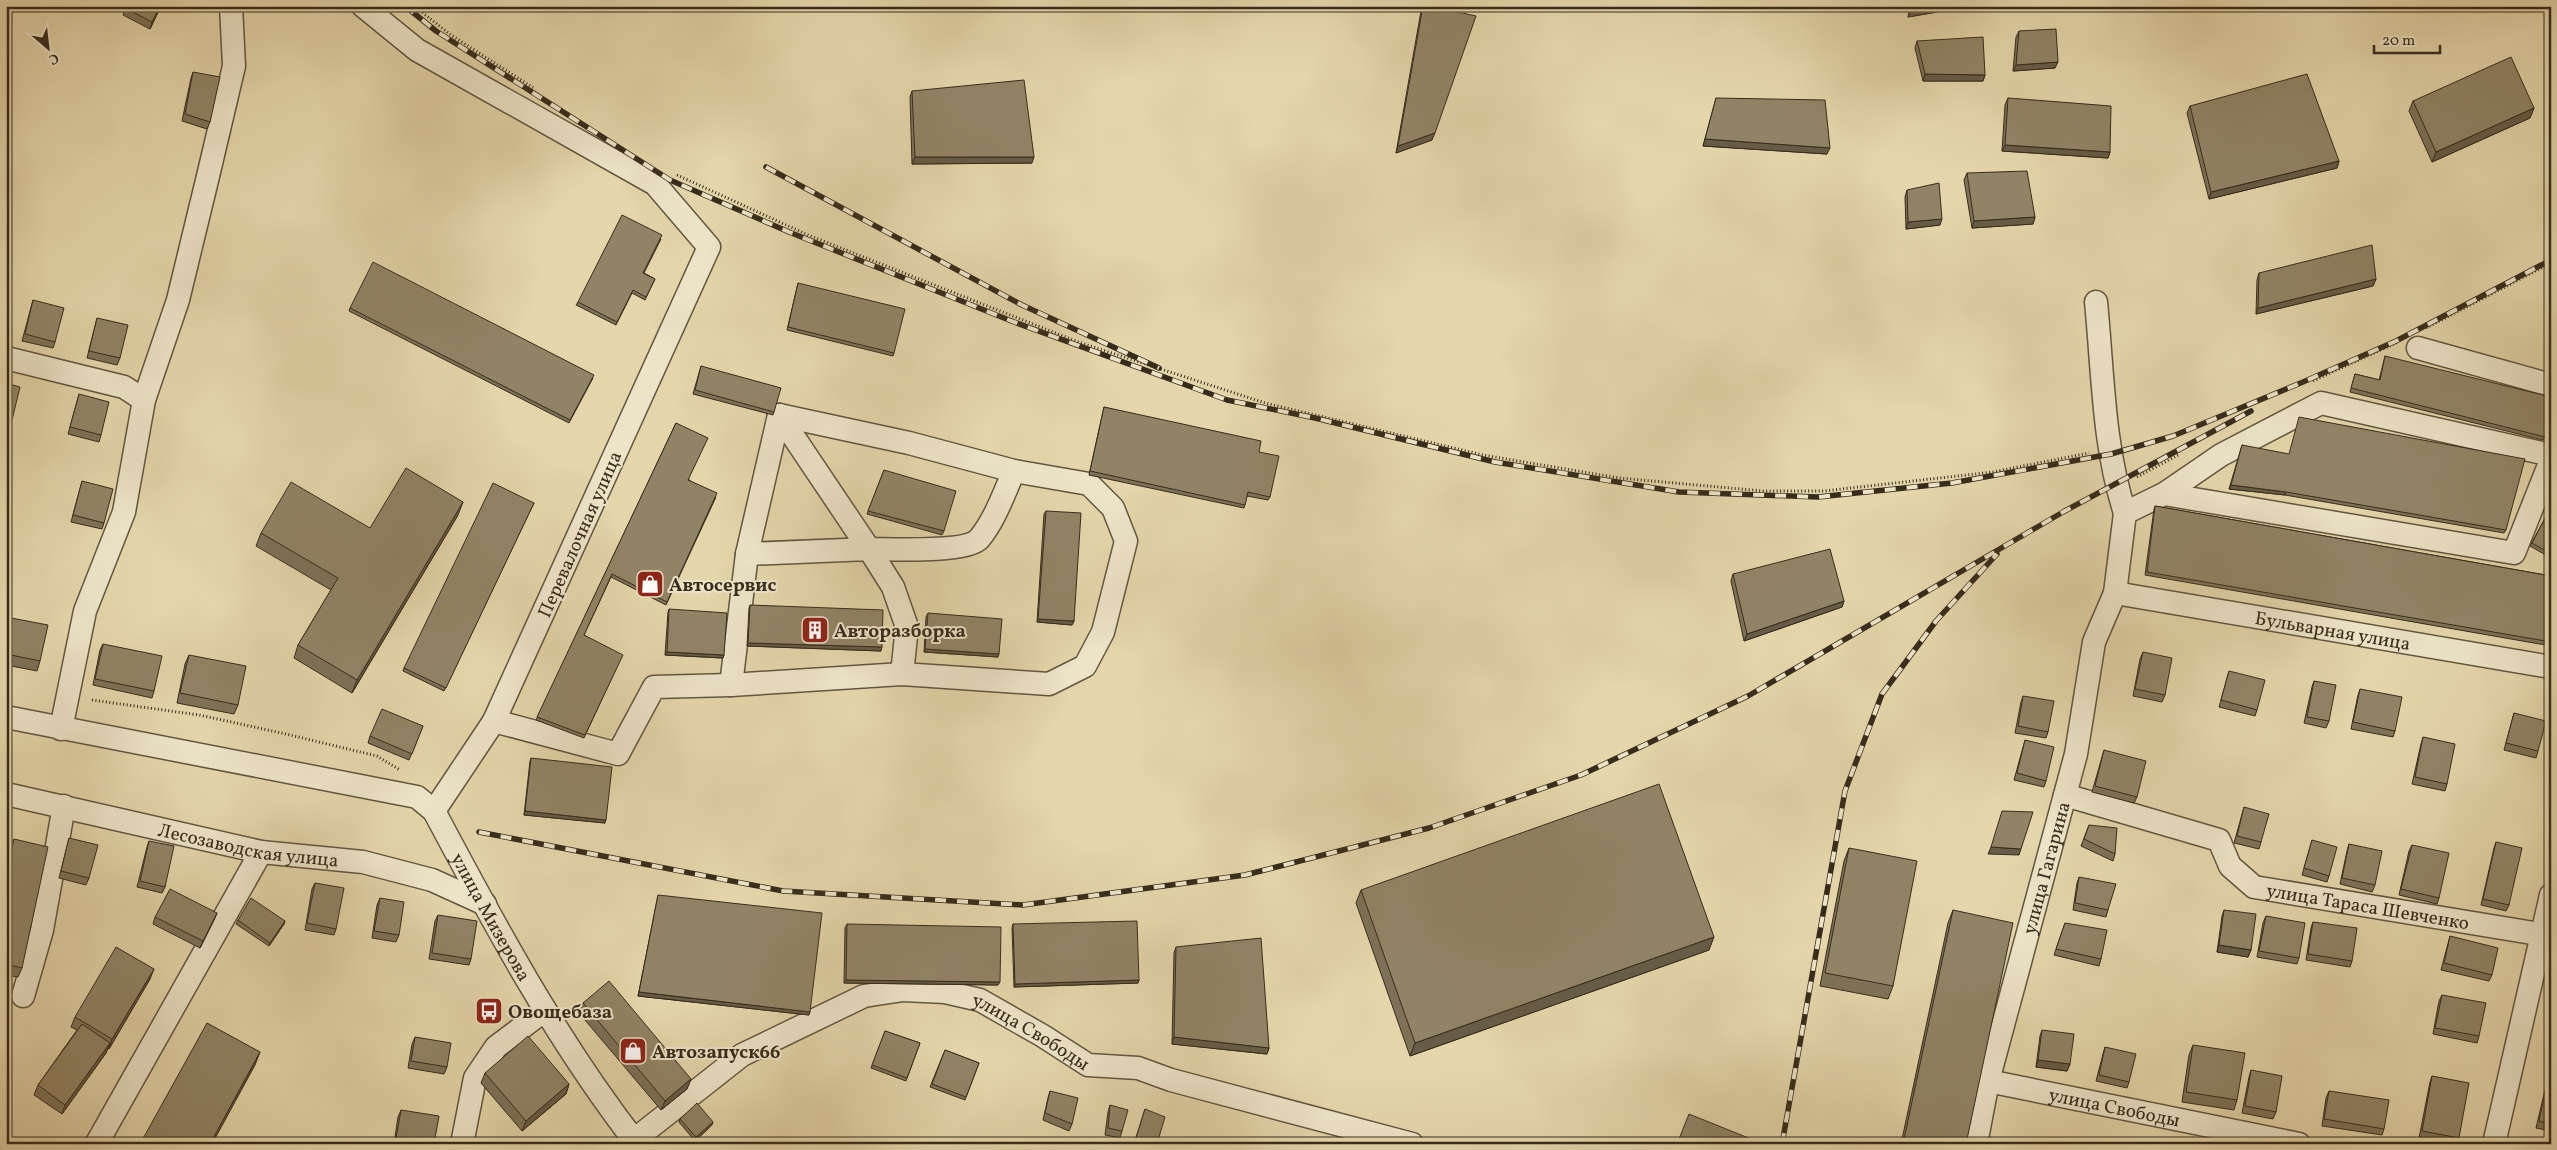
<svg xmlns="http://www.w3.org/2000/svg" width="2557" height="1150" viewBox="0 0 2557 1150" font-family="Vollkorn,serif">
	<rect width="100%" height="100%" fill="#e4d6aa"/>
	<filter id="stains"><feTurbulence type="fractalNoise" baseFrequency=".004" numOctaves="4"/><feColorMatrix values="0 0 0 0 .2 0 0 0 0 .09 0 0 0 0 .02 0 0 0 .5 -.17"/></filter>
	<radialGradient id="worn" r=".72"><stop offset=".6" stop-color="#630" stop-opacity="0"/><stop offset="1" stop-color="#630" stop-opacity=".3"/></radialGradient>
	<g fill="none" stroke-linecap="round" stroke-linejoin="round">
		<!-- minor casing -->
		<g stroke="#625640" stroke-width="25">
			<g id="minor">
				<path d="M363,6L417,50L655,184L709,247L494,721L434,811"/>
				<path d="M2096,302C2103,372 2103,446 2125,513"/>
				<path d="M2418,348L2551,385"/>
				<path d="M6,358L124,387L144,400"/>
				<path d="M779,415L869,549C890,549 966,553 979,539C995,520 1004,493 1014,471"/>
				<path d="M2164,494L2221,455L2321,403L2551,455"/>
				<path d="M747,554L869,549L893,587L907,627L902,674"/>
				<path id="s1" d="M2115,593L2551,667"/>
				<path d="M731,685L747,554L779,415"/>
				<path id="s2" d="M6,717L417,797L434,811C495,926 557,1041 637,1144"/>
				<path d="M494,721L618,754L654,687L731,685L902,674L1049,684L1085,666L1103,632L1126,541L1113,508L1089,484L1014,471L909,443L779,415"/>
				<path d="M61,729L85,611L124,512L144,400L178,300L209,172L234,66L231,6"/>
				<path id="s3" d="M6,794L261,852L363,862L432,880L485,904"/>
				<path id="s4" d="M2065,795L2219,840L2230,866L2254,887L2551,936"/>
				<path d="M23,996L42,930L64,806"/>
				<path id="s5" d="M1988,1081L2299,1144"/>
				<path id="s6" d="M634,1140L742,1055L864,996L903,990L945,992L980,1000L1043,1036L1088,1065L1138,1068L1171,1080L1412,1144"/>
				<path d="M97,1143L261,852"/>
				<path d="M462,1144L475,1078L496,1047L545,1010"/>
				<path id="s7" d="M1976,1144L1988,1081L2076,754L2094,642L2115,593L2125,513L2164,494L2514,553L2551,460"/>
				<path d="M2494,1144L2551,895"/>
			</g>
		</g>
		<!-- path -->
		<path stroke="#372c1c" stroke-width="3" stroke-dasharray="1 2.5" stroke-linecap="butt" d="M414,6L451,35L535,89
			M677,175L808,235L1081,343L1265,403L1483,455L1619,478L1763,491H1824L1993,472L2089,453
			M2426,328L2551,263
			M2313,381L2398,342
			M2137,477L2180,454
			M92,700L199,715L286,734L377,756L400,770"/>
		<!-- minor -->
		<use href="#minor" stroke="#ede4c8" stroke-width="22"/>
		<!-- rail casing -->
		<g stroke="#372c1c" stroke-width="5.5">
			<path id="rail" d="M405,6L436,31L670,180L789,232L1014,322L1227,400L1315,418L1495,462L1679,492L1818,497L1952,483L2111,454L2173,436L2303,382L2396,341L2551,260
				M766,167L1022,305L1159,368
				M479,832L783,891L1023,905L1245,875L1429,828L1581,775L1748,696L2063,512L2251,411
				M1782,1144L1845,791L1882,694L1936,621L1997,554"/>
		</g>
		<!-- rail -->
		<use href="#rail" stroke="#ede4c8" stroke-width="4" stroke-dasharray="11" stroke-linecap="butt"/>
	</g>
	<!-- wall -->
	<path fill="#7d7258" stroke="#372c1c" d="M126,6H161L150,29L123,15Z
		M1423,6L1432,140L1396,153L1421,11Z
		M1910,6H1972L1908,17Z
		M2019,31L2055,68L2013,71L2016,37Z
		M1917,41L1985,75L1983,81H1923L1915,48Z
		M193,72L210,122L207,129L182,121L191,78Z
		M912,91L1032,163L912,164L910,97Z
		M1716,98L1827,154L1703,146Z
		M2008,98L2110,152L2108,158L2002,151L2005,105Z
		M2413,101L2534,108L2530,118L2432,162L2409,111Z
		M2190,106L2339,161L2337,168L2209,199L2187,113Z
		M1967,173L2035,217L2033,224L1972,228L1964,180Z
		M1907,190L1940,225L1906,229L1905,197Z
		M661,239L644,273L655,279L645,300L632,293L616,325L576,305L578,302Z
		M2259,273L2376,279L2373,286L2256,314L2257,280Z
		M798,283L894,353L893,356L787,330Z
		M33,300L55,342L53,348L22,341Z
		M350,308L593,378L569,423L349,311Z
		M97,318L120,358L117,365L87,358Z
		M2385,356L2545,437L2543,440L2350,392L2355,374L2379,380Z
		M701,366L774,412L773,415L693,394Z
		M6,383L12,420L9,427L6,426Z
		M79,394L101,435L99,442L68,434Z
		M1104,407L1259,452L1270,497L1268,500L1247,496L1244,508L1089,475Z
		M676,423L689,480L716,497L666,605L611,577L584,635L621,658L584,738L536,720Z
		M2242,445L2506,530L2504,533L2285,495L2229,489Z
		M884,470L944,531L942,535L867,514Z
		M82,481L104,523L102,529L71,522Z
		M534,503L444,691L403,671L404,668Z
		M2155,506L2551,576V646L2145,575L2154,509Z
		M2551,507V558L2530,546Z
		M1046,511L1074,621L1072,625L1037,622L1044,514Z
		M458,515L352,693L294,658L298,645L331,590L256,546L261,533L370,528Z
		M1733,574L1844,601L1842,607L1744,641L1731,581Z
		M750,605L881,651L747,646L749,608Z
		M669,609L724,655L723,658L665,655L668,612Z
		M928,613L998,657L924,652L926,617Z
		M6,617L40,661L37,671L6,665Z
		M103,644L154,691L152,698L93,685L100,650Z
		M2143,652L2165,695L2162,702L2133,696L2140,659Z
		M189,655L238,705L234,714L177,703L185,664Z
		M2229,671L2257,710L2255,716L2219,707Z
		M2314,681L2329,721L2326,728L2304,723L2312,687Z
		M2360,689L2395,731L2393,737L2351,729L2358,695Z
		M2023,696L2048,732L2046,738L2015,733L2021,702Z
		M2514,713L2538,751L2536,758L2504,750Z
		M423,726L409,760L368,743L370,736Z
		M2423,737L2447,784L2445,791L2412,784L2421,744Z
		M2025,740L2046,781L2044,787L2014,780Z
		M2104,750L2137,797L2134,803L2092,792Z
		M531,758L605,823L524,815L530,761Z
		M2244,807L2261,842L2259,849L2234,843Z
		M2089,825L2115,854L2113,861L2081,846Z
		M69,838L89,878L86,885L59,878Z
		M14,839L22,968L18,977L6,975V867L10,849Z
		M2312,840L2329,876L2327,882L2302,875Z
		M149,841L165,887L162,893L137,887L147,847Z
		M2496,842L2509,905L2506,911L2481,905L2494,848Z
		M2349,844L2375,885L2372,892L2340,884L2347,851Z
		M2412,845L2439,898L2437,904L2399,895L2409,851Z
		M1849,848L1893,986L1888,999L1820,986L1844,861Z
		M2079,877L2108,910L2106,917L2073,910L2077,883Z
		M315,883L336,929L334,935L305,930L312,889Z
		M1361,890L1709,950L1410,1056L1356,903Z
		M658,895L809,1015L638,996Z
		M380,898L399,935L396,942L372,938L377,905Z
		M1953,910L1966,1144H1901L1948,923Z
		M2224,910L2251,950L2248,957L2217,952L2222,916Z
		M217,913L214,920L200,948L153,924L155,917Z
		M438,915L471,959L469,965L429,959L435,921Z
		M2266,916L2299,958L2297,964L2257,957L2263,923Z
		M238,920L285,921L284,924L269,946L236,924Z
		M2313,922L2352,961L2350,967L2306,960L2311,928Z
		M2065,923L2101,959L2099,966L2054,955Z
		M847,924L998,985L844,983L845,928Z
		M1013,924L1139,980L1138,983L1014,987L1012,928Z
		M2450,936L2492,975L2489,981L2441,970Z
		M1176,947L1269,1048L1267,1054L1172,1044L1174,953Z
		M150,979L109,1049L108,1048L106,1053L62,1114L34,1095L38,1085L77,1030L71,1027L75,1017Z
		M2442,995L2479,1036L2477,1043L2433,1034L2439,1001Z
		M583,1003L691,1079L687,1089L661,1110L579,1013Z
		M2042,1030L2070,1064L2067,1071L2036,1067L2040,1036Z
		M885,1031L920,1043L906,1081L871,1068Z
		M415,1037L447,1067L444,1074L408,1068L412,1044Z
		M2193,1045L2237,1100L2234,1110L2182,1102L2189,1055Z
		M2105,1047L2129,1082L2127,1088L2096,1081L2103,1054Z
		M945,1050L979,1063L965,1100L930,1087Z
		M2251,1070L2276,1112L2273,1119L2242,1113L2249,1077Z
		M485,1073L569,1084L566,1094L522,1131L481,1083Z
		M2432,1076L2459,1138L2457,1144H2451L2419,1138L2430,1082Z
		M2547,1083L2551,1084V1131L2536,1128L2545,1090Z
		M1050,1091L1072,1124L1069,1131L1043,1120L1048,1098Z
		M2329,1091L2384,1129L2382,1135L2322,1126L2326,1098Z
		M1110,1105L1122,1131L1120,1138L1105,1135L1108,1112Z
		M1145,1109L1157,1144H1134Z
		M401,1110L434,1144H394L398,1117Z
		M680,1119L712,1125L695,1141L679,1122Z"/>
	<!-- shaded-wall -->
	<path fill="#665c47" stroke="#372c1c" d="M160,6H161L150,29L152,22Z
		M1936,6H1972L1908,17L1911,11Z
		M2058,62L2055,68L2013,71L2016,65Z
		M1925,74L1985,75L1983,81H1923Z
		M2534,108L2530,118L2432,162L2436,152Z
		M1435,133L1432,140L1396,153L1398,146Z
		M1705,139L1830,148L1827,154L1703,146Z
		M2005,145L2110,152L2108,158L2002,151Z
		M915,157H1034L1032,163L912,164Z
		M2339,161L2337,168L2209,199L2211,192Z
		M2035,217L2033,224L1972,228L1974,221Z
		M1942,219L1940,225L1906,229L1908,222Z
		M2376,279L2373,286L2256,314L2258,308Z
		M2231,485L2286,492L2285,495L2229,489Z
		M463,502L458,515L352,693L357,680Z
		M1844,601L1842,607L1744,641L1747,634Z
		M1038,619L1074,621L1072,625L1037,622Z
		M748,643L882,647L881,651L747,646Z
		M925,649L999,654L998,657L924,652Z
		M667,652L724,655L723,658L665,655Z
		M525,811L606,820L605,823L524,815Z
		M1991,847L2021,849L2019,855L1988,854Z
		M217,913L214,920L200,948L203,941Z
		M285,921L284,924L269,946L270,943Z
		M1714,937L1709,950L1410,1056L1415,1043Z
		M2219,945L2251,950L2248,957L2217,952Z
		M154,969L150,979L109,1049L112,1039Z
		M846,980L1000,982L998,985L844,983Z
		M1139,980L1138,983L1014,987L1015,984Z
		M639,992L810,1012L809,1015L638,996Z
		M1174,1037L1269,1048L1267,1054L1172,1044Z
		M110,1043L106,1053L62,1114L65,1105Z
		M260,1052L255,1065L212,1144H210Z
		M2038,1060L2070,1064L2067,1071L2036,1067Z
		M691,1079L687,1089L661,1110L665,1101Z
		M569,1084L566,1094L522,1131L526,1121Z
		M713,1122L712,1125L695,1141L696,1137Z"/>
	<!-- building -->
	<path fill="#918466" stroke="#372c1c" d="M126,6H160L152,22L125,8Z
		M1423,6H1431L1476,16L1435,133L1398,146Z
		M1911,6H1936L1911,11Z
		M2056,29L2058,62L2016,65L2019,31Z
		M1983,37L1985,75L1925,74L1917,41Z
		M2511,57L2534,108L2436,152L2413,101Z
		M193,72L220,77L210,122L185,114Z
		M2307,74L2339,161L2211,192L2190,106Z
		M1024,80L1034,157H915L912,91Z
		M1716,98L1825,100L1830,148L1705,139Z
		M2008,98L2111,106L2110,152L2005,145Z
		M2027,171L2035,217L1974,221L1967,173Z
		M1939,183L1942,219L1908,222L1907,190Z
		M622,215L662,235L643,273L655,279L646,297L633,290L617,322L578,302Z
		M2372,245L2376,279L2258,308L2259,273Z
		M373,262L594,375L570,420L350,308Z
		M798,283L905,309L894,353L788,327Z
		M33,300L64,308L55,342L25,334Z
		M97,318L128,325L120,358L89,351Z
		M2385,356L2551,397V419L2545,437L2351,388L2355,374L2380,380Z
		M701,366L781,388L774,412L695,390Z
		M6,383L20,387L12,420L6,419Z
		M79,394L109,402L101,435L70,427Z
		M1104,407L1261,441L1259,452L1279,456L1270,497L1248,492L1245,505L1090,471Z
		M2299,417L2525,459L2506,530L2286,492L2231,485L2242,445L2289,454Z
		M676,423L708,438L688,480L717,493L667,602L612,574L584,635L623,655L585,735L537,717Z
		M406,468L463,502L357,680L298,645L338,578L261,533L291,482L370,528Z
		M884,470L956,491L944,531L868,511Z
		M82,481L113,489L104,523L73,515Z
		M493,483L534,503L446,688L404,668Z
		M2155,506L2551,576V642L2147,572Z
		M2551,507V554L2532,543Z
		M1046,511L1081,513L1074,621L1038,619Z
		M1830,549L1844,601L1747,634L1733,574Z
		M750,605L883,610L882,647L748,643Z
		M669,609L727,613L724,655L667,652Z
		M928,613L1002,619L999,654L925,649Z
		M6,617L48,625L40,661L6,654Z
		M103,644L162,656L154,691L95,679Z
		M2143,652L2172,658L2165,695L2135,689Z
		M189,655L246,666L238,705L180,693Z
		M2229,671L2265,680L2257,710L2221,700Z
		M2314,681L2336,685L2329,721L2307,717Z
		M2360,689L2402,697L2395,731L2353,722Z
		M2023,696L2054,701L2048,732L2018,726Z
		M382,709L423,726L412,754L370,736Z
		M2514,713L2546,721L2538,751L2506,743Z
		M2423,737L2455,744L2447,784L2415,777Z
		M2025,740L2054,747L2046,781L2017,773Z
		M2104,750L2146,761L2137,797L2095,786Z
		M531,758L612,767L606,820L525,811Z
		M1659,784L1714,937L1415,1043L1361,890Z
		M2244,807L2269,814L2261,842L2237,836Z
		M2002,811L2033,812L2021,849L1991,847Z
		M2089,825L2117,828L2115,854L2084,839Z
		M69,838L98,845L89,878L61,871Z
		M14,839L48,847L22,968L6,964V873Z
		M2312,840L2337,847L2329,876L2304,868Z
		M149,841L174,846L165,887L140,881Z
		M2496,842L2522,848L2509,905L2483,899Z
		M2349,844L2382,851L2375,885L2342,878Z
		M2412,845L2449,853L2439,898L2401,889Z
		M1849,848L1917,861L1893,986L1825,973Z
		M2079,877L2116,884L2108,910L2075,903Z
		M315,883L344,888L336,929L307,923Z
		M170,889L217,913L203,941L155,917Z
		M658,895L822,913L810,1012L639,992Z
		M251,898L285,921L270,943L238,920Z
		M380,898L404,902L399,935L374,931Z
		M1953,910L2013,923L1966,1144H1903Z
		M2224,910L2256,914L2251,950L2219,945Z
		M438,915L477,921L471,959L432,953Z
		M2266,916L2305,923L2299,958L2259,951Z
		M1137,921L1139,980L1015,984L1013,924Z
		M2313,922L2357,928L2352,961L2308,954Z
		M2065,923L2107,930L2101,959L2056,949Z
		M847,924L1001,927L1000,982L846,980Z
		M2450,936L2498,948L2492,975L2444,963Z
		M1261,938L1269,1048L1174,1037L1176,947Z
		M116,947L154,969L112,1039L75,1017Z
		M609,981L691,1079L665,1101L583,1003Z
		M2442,995L2486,1003L2479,1036L2435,1028Z
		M207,1023L260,1052L210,1144H140Z
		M82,1024L110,1043L65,1105L38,1085Z
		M2042,1030L2074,1034L2070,1064L2038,1060Z
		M885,1031L920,1043L907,1078L872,1065Z
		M528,1036L569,1084L526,1121L485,1073Z
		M415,1037L451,1043L447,1067L411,1061Z
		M2193,1045L2245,1053L2237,1100L2186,1092Z
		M2105,1047L2136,1054L2129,1082L2099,1075Z
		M945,1050L979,1063L966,1097L932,1084Z
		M2251,1070L2282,1076L2276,1112L2245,1106Z
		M2432,1076L2469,1083L2459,1138L2422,1131Z
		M2547,1083L2551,1084V1124L2539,1121Z
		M1050,1091L1078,1098L1072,1124L1045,1113Z
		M2329,1091L2389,1100L2384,1129L2324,1119Z
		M697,1103L713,1122L696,1137L680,1119Z
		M1110,1105L1128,1110L1122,1131L1108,1128Z
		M1145,1109L1165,1117L1157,1144H1149L1136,1138Z
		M401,1110L439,1116L434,1144L395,1143Z
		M1689,1114L1751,1139L1749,1144H1677Z
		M556,1139L560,1144H551Z
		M18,1140L28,1144H17Z"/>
	<!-- icons -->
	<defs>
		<g id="shop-square" transform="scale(1.4375)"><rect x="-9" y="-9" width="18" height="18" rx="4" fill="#8f2418" stroke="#ede4c8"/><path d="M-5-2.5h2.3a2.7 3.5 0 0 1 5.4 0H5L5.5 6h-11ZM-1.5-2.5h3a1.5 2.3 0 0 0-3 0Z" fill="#fff"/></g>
		<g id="building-square" transform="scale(1.4375)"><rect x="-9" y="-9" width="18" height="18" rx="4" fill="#8f2418" stroke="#ede4c8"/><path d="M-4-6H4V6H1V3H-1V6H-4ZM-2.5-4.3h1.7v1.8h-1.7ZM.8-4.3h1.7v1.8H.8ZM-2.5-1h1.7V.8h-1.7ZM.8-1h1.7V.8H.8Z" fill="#fff"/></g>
		<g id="bus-square" transform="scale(1.4375)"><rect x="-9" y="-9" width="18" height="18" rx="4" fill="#8f2418" stroke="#ede4c8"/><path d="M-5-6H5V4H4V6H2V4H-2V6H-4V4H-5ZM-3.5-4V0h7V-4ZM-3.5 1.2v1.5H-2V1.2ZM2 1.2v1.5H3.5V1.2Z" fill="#fff"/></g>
	</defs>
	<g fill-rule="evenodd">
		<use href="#shop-square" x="650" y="584"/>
		<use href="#building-square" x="815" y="630"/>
		<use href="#bus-square" x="489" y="1011"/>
		<use href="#shop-square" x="633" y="1051"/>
	</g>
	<g text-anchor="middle" stroke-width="4" stroke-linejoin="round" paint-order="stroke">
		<!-- street labels -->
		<g font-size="19" fill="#372c1c" stroke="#ede4c8">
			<text transform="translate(579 534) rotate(-66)" y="7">Перевалочная улица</text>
			<text dy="7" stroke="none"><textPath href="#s1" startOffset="221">Бульварная улица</textPath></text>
			<text dy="7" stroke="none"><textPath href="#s3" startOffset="248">Лесозаводская улица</textPath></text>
			<text dy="7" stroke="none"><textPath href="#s7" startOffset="285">улица Гагарина</textPath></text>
			<text dy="7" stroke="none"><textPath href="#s4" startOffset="336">улица Тараса Шевченко</textPath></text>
			<text dy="7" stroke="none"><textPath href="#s2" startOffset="561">улица Мизерова</textPath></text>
			<text dy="7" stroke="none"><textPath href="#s6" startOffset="450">улица Свободы</textPath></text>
			<text dy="7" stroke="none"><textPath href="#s5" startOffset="129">улица Свободы</textPath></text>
		</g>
		<!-- poi labels -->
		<g font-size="19" font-weight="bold" fill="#372c1c" stroke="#ede4c8" text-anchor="start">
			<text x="669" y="591">Автосервис</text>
			<text x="834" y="637">Авторазборка</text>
			<text x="508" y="1018">Овощебаза</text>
			<text x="652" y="1058">Автозапуск66</text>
		</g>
	</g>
	<!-- margin -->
	<rect width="2557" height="1150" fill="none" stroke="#e4d6aa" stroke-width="25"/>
	<rect x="8" y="8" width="2542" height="1135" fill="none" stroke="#372c1c" stroke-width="2.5"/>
	<rect x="12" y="12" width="2532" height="1125" fill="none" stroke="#372c1c"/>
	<!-- north arrow -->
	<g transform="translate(48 48) rotate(152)" stroke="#ede4c8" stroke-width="4" paint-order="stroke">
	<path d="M0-4L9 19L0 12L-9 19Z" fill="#372c1c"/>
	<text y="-8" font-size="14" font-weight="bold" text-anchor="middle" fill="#372c1c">С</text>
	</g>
	<!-- scale -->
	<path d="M2374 45v8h66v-8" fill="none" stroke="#372c1c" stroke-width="2.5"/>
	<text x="2382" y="45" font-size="15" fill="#372c1c" stroke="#ede4c8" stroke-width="4" paint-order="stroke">20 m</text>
	<rect width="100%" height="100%" filter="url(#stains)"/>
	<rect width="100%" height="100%" fill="url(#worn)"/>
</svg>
